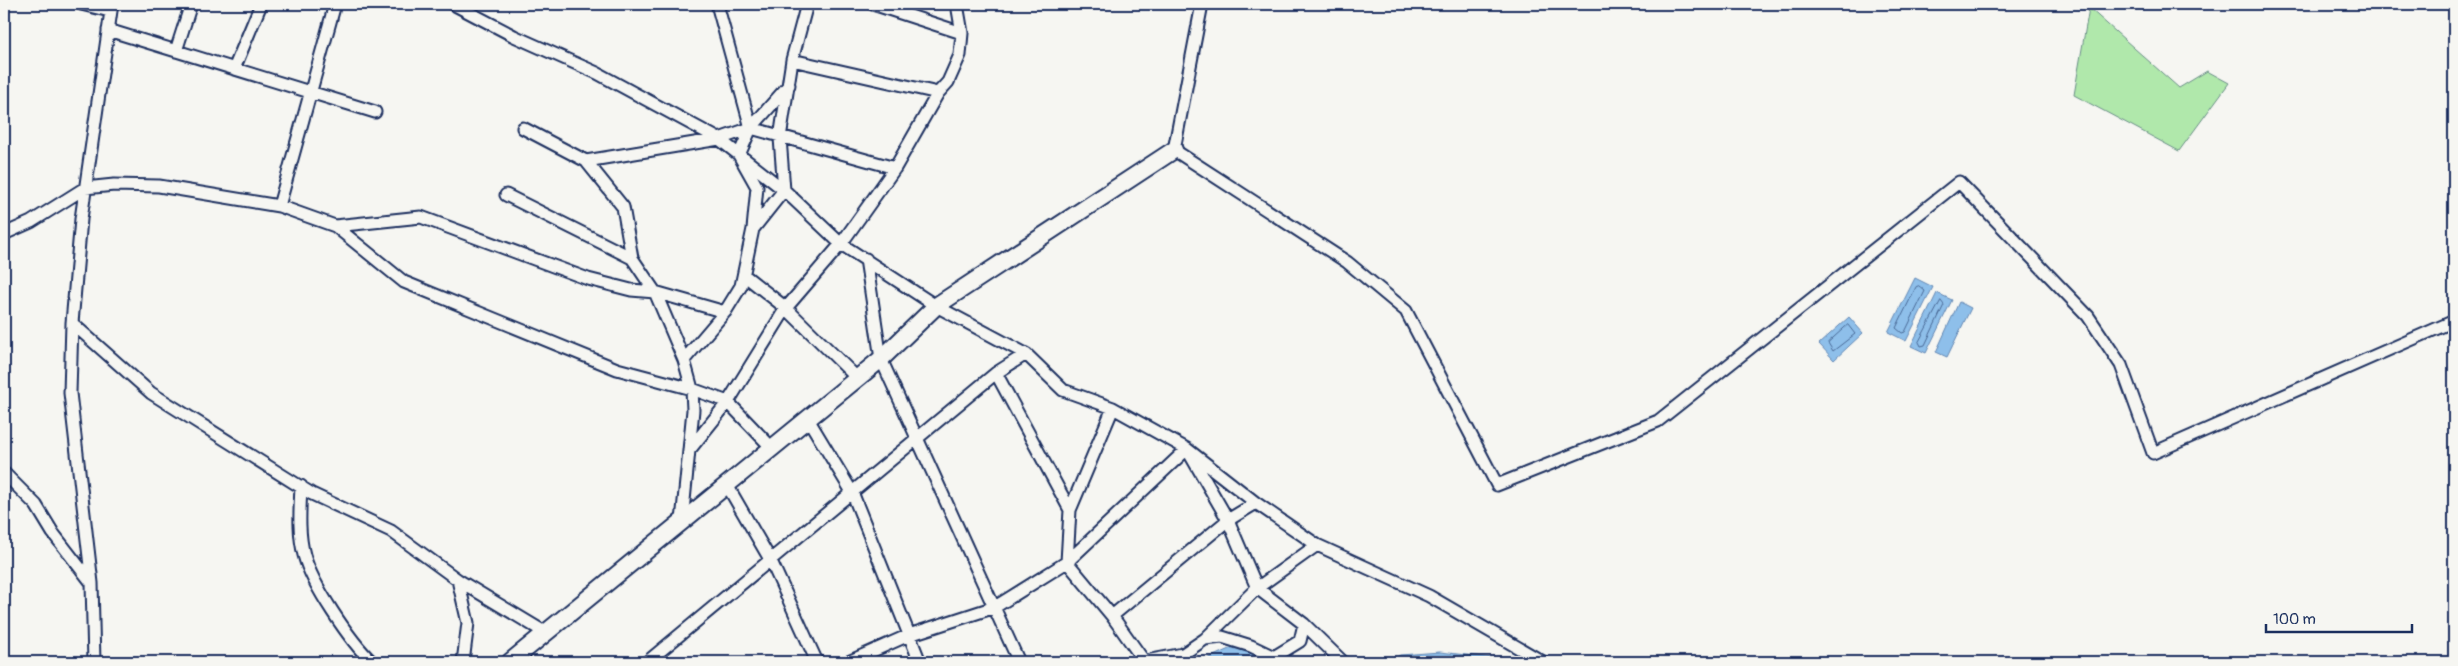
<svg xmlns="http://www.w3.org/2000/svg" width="2458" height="666" viewBox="0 0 2458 666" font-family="Pangolin,sans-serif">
	<rect width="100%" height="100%" fill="#f6f6f2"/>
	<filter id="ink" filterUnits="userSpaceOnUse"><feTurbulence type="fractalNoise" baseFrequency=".02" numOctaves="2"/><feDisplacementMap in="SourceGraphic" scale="10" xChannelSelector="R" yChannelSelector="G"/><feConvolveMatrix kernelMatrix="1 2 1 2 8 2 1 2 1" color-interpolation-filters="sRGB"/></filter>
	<g filter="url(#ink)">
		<!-- green -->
		<path fill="#b0e8ab" stroke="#668c84" d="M2089,8L2179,88L2207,71L2229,83L2179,151L2074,95Z"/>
		<!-- water -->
		<path fill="#8ebfea" stroke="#6085b2" d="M1915,278L1933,287L1906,341L1888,332Z
			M1937,293L1952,300L1926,353L1911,346Z
			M1959,302L1971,308L1947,357L1936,352Z
			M1849,317L1863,333L1834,360L1819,344Z
			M1238,645L1313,662H1200Z
			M1440,652L1501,659L1509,662H1389L1400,655Z"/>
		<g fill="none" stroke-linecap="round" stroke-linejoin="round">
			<!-- shore -->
			<path stroke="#496996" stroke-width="1" d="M1919,286L1925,291L1905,332L1902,333L1896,328L1916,287Z
				M1941,301L1944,305L1925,345L1921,346L1919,342Z
				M1848,325L1855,334L1833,351L1828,343Z
				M1398,662L1402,660L1440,657L1484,662"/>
			<!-- street casing -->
			<g stroke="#1b2f5e" stroke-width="15">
				<path id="street" d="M81,4L110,11
					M453,4L514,36L597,73L719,139L784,190L841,244L936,306L1026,354L1063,390L1113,408L1187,449L1256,503L1317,545L1429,596L1543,662
					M717,4L751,128L739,155L757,187L753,229
					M873,4L962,33
					M1202,4L1174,150L1347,262L1406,311L1497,485L1658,421L1959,182L2088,316L2121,365L2153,453L2454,321
					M108,30L375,112
					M176,51L191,4
					M792,60L938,93
					M234,69L261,4
					M523,128L586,161L623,207L632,258L655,292L684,360
					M751,128L895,168
					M586,161L719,139L751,128L789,85
					M506,195L632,258
					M279,206L335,4
					M335,226L421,217L588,279L631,290L655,292L725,312
					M4,234L31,222L85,188L114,185L159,186L279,206L335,226L404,282L617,369L692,389L728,402L772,448
					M866,259L881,359L1019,662
					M744,275L786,308L857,378
					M72,323L151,393L312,494L391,531L458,580L546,633
					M996,373L1070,510
					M1113,408L1070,510L1067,562L1112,616L1144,661
					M808,419L852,492L920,662
					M691,448L728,402L786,308L841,244L895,168L938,93L948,82L960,55L962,33L957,4
					M4,473L36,505L53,533L91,582
					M727,485L771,561L817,662
					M301,486C300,509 298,533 304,555C312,585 350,641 372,662
					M682,521L693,410L692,389L684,360L725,312L741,286L753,229L784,190L780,138L792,60L807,4
					M458,580L468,623L463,662
					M1112,616L1228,520L1256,503
					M1205,639L1257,588L1317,545
					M94,662L92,583L70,393L72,323L81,219L112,4
					M647,662L996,373L1026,354
					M848,662L909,635L995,607L1067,562L1187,449L1228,520L1257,588L1304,624L1343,662
					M1141,662L1183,654L1205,639L1222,637L1251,646L1274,657L1300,641L1304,624"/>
			</g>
			<!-- secondary casing -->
			<g stroke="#1b2f5e" stroke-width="20">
				<path id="secondary" d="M510,662L881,359L936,306L1174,150"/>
			</g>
			<!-- street -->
			<use href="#street" stroke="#f6f6f2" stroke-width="11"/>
			<!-- secondary -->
			<use href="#secondary" stroke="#f6f6f2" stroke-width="16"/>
		</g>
	</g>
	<!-- margin -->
	<rect width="2458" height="666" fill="none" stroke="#f6f6f2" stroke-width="20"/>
	<rect x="10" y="10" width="2438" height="646" fill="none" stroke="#1b2f5e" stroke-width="2" filter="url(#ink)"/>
	<!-- scale -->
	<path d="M2266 624v8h146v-8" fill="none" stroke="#1b2f5e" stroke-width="2.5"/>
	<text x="2273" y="624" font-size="15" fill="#1b2f5e" stroke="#f6f6f2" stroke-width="4" paint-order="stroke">100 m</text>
</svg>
